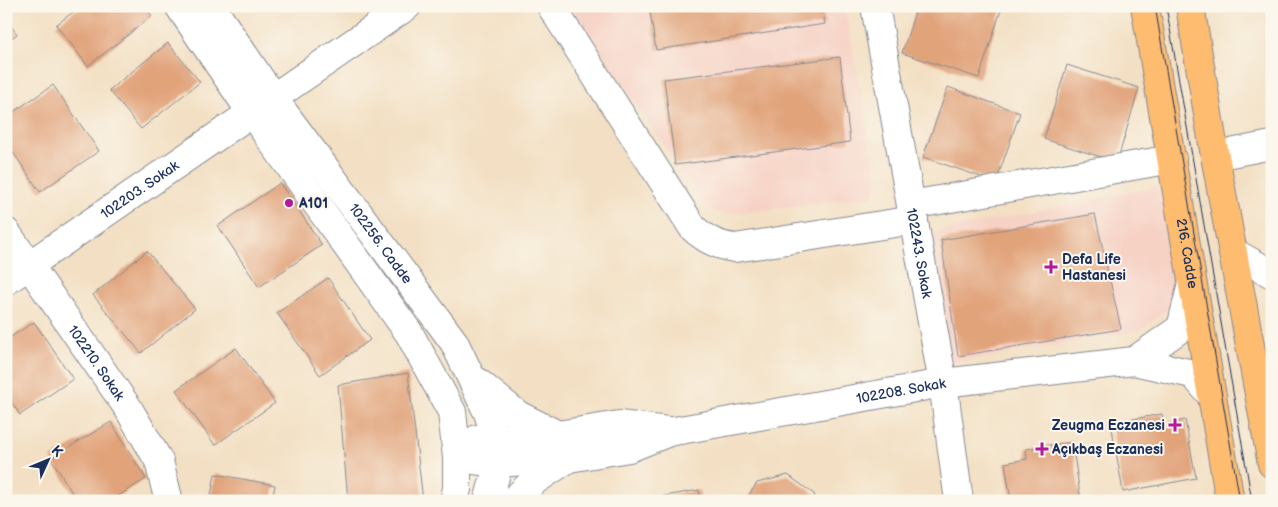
<svg xmlns="http://www.w3.org/2000/svg" width="1278" height="507" viewBox="0 0 1278 507" font-family="'Balsamiq Sans',sans-serif">
	<rect width="100%" height="100%" fill="#fbf7ec"/>
	<filter id="ink" filterUnits="userSpaceOnUse"><feTurbulence type="fractalNoise" baseFrequency=".02" numOctaves="2"/><feDisplacementMap in="SourceGraphic" scale="10" xChannelSelector="R" yChannelSelector="G"/><feConvolveMatrix kernelMatrix="1 2 1 2 8 2 1 2 1" color-interpolation-filters="sRGB"/></filter>
	<filter id="wash" filterUnits="userSpaceOnUse"><feTurbulence type="fractalNoise" baseFrequency=".0096" numOctaves="4" result="noise"/><feDisplacementMap in="SourceGraphic" scale="20" xChannelSelector="R" yChannelSelector="G"/><feGaussianBlur stdDeviation="1.12" result="paint"/><feColorMatrix in="noise" values="0 0 0 0 0 0 0 0 0 0 0 0 0 0 0 0 0 1.4 0 .05"/><feComposite in="paint" operator="in"/></filter>
	<g filter="url(#wash)">
		<rect width="100%" height="100%" fill="#f3e0c4"/>
		<!-- built -->
		<path fill="#f6d2c5" d="M571,6H845L878,186L871,197L726,214L712,211L700,200Z
			M1159,186L1177,301L1141,330L948,364L925,234Z"/>
		<g id="blocks">
			<!-- building -->
			<path fill="#e1a37a" d="M81,6H144L152,16L88,66L56,25Z
				M649,6H822L825,24L656,50Z
				M917,6L1002,7L979,78L902,53Z
				M1268,6H1272V19H1271Z
				M6,20L17,34L6,42Z
				M168,43L200,82L141,129L109,90Z
				M840,57L850,142L675,165L664,79Z
				M1067,65L1139,88L1117,162L1044,139Z
				M53,85L99,151L40,192L6,142V117Z
				M948,87L1020,113L996,182L923,157Z
				M280,183L322,245L259,287L218,226Z
				M1095,214L1121,329L958,356L941,240Z
				M147,251L195,309L141,353L93,295Z
				M328,278L370,340L320,375L277,313Z
				M34,322L73,379L20,415L6,394V340Z
				M236,348L275,403L215,445L176,390Z
				M408,373L423,501H348L338,385Z
				M1162,414L1164,424L1185,420L1196,478L1123,492L1111,423Z
				M111,422L146,479L110,501H77L51,458Z
				M1072,442L1081,501H1011L1005,463L1027,459L1026,449Z
				M215,474L275,485L272,501H210Z
				M788,475L814,494L816,501H745L757,483Z
				M699,490L701,501H654V498Z"/>
		</g>
	</g>
	<g filter="url(#ink)">
		<use href="#blocks" fill-opacity="0" stroke="#878891" stroke-width="1"/>
		<g fill="none" stroke-linecap="round" stroke-linejoin="round">
			<!-- minor casing -->
			<g stroke="#878891" stroke-width="30">
				<g id="minor">
					<path d="M179,6L251,112L409,333L452,412L457,458V489L454,501"/>
					<path id="s1" d="M211,6L273,98L454,342L488,413L496,439L499,463L488,501"/>
					<path d="M551,6L693,228C706,240 718,246 735,248L914,220"/>
					<path id="s2" d="M875,6L943,383L959,501"/>
					<path d="M1215,156L1272,145"/>
					<path d="M911,205L1172,159"/>
					<path id="s3" d="M6,232L128,408L159,461L168,498L167,501"/>
					<path d="M1233,252L1272,274"/>
					<path id="s4" d="M6,281L407,6"/>
					<path d="M1134,361L1181,328L1192,284"/>
					<path d="M476,381L518,415L558,435"/>
					<path d="M477,439L558,435L619,425L668,431"/>
					<path id="s5" d="M457,458L499,463L569,458L629,448L669,432L943,383L1134,361L1193,374L1212,396"/>
					<path d="M513,501L534,481L567,459"/>
				</g>
			</g>
			<!-- major casing -->
			<g stroke="#878891" stroke-width="30">
				<g id="major">
					<path id="s6" d="M1145,6L1230,501"/>
					<path d="M1190,6L1215,156L1272,464"/>
				</g>
			</g>
			<!-- minor -->
			<use href="#minor" stroke="#fff" stroke-width="28"/>
			<!-- major -->
			<use href="#major" stroke="#fdbc70" stroke-width="28"/>
			<!-- tram -->
			<path stroke="#1b2f5e" stroke-width="1" d="M1155,6L1240,501
				M1166,6L1252,501"/>
		</g>
	</g>
	<!-- markers -->
	<g fill="#b5179e" stroke="#fbf7ec" stroke-width="2">
		<circle cx="289" cy="203" r="5"/>
		<path d="M1048.5 259.5h5v5h5v5h-5v5h-5v-5h-5v-5h5z"/>
		<path d="M1172.5 417.5h5v5h5v5h-5v5h-5v-5h-5v-5h5z"/>
		<path d="M1039.5 441.5h5v5h5v5h-5v5h-5v-5h-5v-5h5z"/>
	</g>
	<g text-anchor="middle" stroke-width="4" stroke-linejoin="round" paint-order="stroke">
		<!-- street labels -->
		<g font-size="14" fill="#1b2f5e" stroke="#fbf7ec">
			<text dy="5" stroke="none"><textPath href="#s4" startOffset="162">102203. Sokak</textPath></text>
			<text dy="5" stroke="none"><textPath href="#s1" startOffset="292">102256. Cadde</textPath></text>
			<text dy="5" stroke="none"><textPath href="#s2" startOffset="251">102243. Sokak</textPath></text>
			<text dy="5" stroke="none"><textPath href="#s6" startOffset="251">216. Cadde</textPath></text>
			<text dy="5" stroke="none"><textPath href="#s3" startOffset="159">102210. Sokak</textPath></text>
			<text dy="5" stroke="none"><textPath href="#s5" startOffset="452">102208. Sokak</textPath></text>
		</g>
		<!-- poi labels -->
		<g font-size="14" font-weight="bold" fill="#1b2f5e" stroke="#fbf7ec" text-anchor="start">
			<text x="299" y="208">A101</text>
			<text x="1062" y="264">Defa Life<tspan x="1062" dy="16">Hastanesi</tspan></text>
			<text x="1165" y="430" text-anchor="end">Zeugma Eczanesi</text>
			<text x="1052" y="454">Açıkbaş Eczanesi</text>
		</g>
	</g>
	<!-- margin -->
	<rect width="1278" height="507" fill="none" stroke="#fbf7ec" stroke-width="25"/>
	<!-- north arrow -->
	<g transform="translate(48 460) rotate(46)" stroke="#fbf7ec" stroke-width="4" paint-order="stroke">
	<path d="M0-4L9 19L0 12L-9 19Z" fill="#1b2f5e"/>
	<text y="-8" font-size="14" font-weight="bold" text-anchor="middle" fill="#1b2f5e">K</text>
	</g>
</svg>
